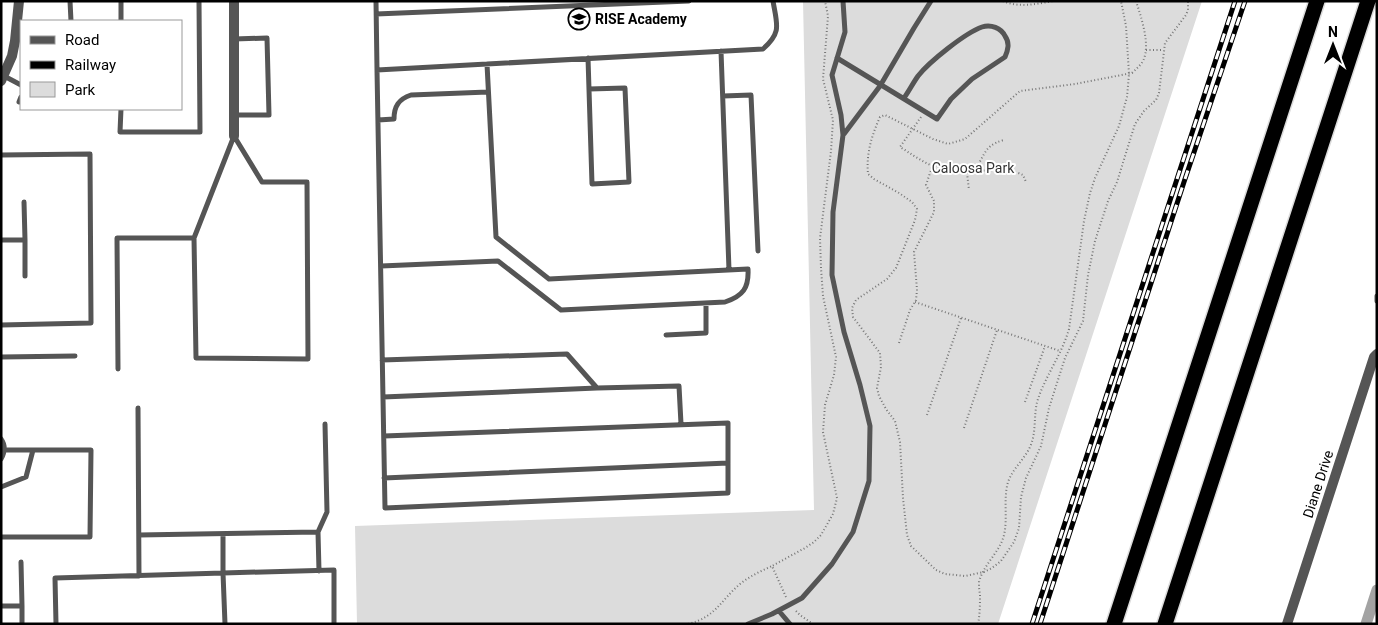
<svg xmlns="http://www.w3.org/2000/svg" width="1378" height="625" viewBox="0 0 1378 625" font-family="Roboto,sans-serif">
	<rect width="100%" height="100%" fill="#fff"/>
	<!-- green -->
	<path fill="#dcdcdc" d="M803,1H1202L998,624H357L355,526L814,510Z"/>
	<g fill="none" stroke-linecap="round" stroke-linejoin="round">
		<!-- canal -->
		<path stroke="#a3a3a3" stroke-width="11" d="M1366,624L1377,590"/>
		<!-- motorway casing -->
		<g stroke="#dbdbdb" stroke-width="18">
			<path id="motorway" d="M1114,624L1317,1
				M1165,624L1368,1"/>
		</g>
		<!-- path -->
		<path stroke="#777" stroke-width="2" stroke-dasharray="1 2.5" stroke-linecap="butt" d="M1003,1C1018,8 1037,4 1053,1
			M1136,1C1141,17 1151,45 1143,61C1140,66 1136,69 1132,73L1075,84L1020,91L965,139L948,144L933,139L885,115L880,117C872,135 866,153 868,174L874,179L899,193L912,202L917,209L915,220L896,268L887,279L856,300L852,308L853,317L880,353L881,367L877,388L879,396L886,409L895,421L900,442L903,498L907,535L911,546L936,570L945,574L965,576L984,572L992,568L1001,561L1014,542L1019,528L1021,497L1026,478L1041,446L1049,408L1065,358L1083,321L1088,275L1095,241L1108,201L1117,182L1135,124L1144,111L1156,100L1159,93L1165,43L1186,15L1188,10V1
			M1146,50H1163
			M921,117L900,147C918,158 931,169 953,171C973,173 1006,166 1023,175L1026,182
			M970,171C986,163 979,146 1004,140
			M967,173L969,190
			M915,302L1060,351
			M899,343L910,310L916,300L917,290L914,252L934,212V201L926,185L932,167
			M1025,402L1045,346
			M927,415L961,318
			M964,428L997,330
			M786,597L772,566L805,548L814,542L821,535L833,514L837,498L823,432L825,405L834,375L836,357L823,296L821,268L820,238L831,151L833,120L823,79L828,16L825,1
			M796,611L800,615L813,624
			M688,624C716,617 720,601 740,584C750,576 761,571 772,566
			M978,624C980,614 980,604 980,594C979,590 979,586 979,582C983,565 1000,552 1004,535C1008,518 1003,500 1008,482C1013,468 1024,460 1030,447C1037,432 1033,414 1038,399C1046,375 1062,354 1069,329L1084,221L1090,193L1095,178L1119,126L1127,97L1129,74L1126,26L1121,1"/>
		<!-- service -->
		<path stroke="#555" stroke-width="5" d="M70,1L71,21
			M376,1L377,70L385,508L728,493V423L384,436
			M376,14L689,1
			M121,21V1
			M721,51L729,270
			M588,58L592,184L629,182L625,88L589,89
			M837,58L937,119L951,99L972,79L1005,57C1008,50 1010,43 1005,36C1001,28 991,24 982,27C965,33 929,62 918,76C913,83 909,91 904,98
			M377,70L763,49C782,32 777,25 773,1
			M4,76L21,85
			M723,96L751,95L758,251
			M19,102L21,97
			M121,109L120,132H200L199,1
			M234,115H269L267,38L234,39
			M378,120L394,119C394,106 399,99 411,95L488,92
			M844,134L880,86L914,28L931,1
			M1,155L90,154L91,323L1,325
			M194,238L196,358L308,359L307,182H262L234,136
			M1,240H25L24,202
			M25,240V276
			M381,266L498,261L561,310L725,302C743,296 749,288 748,269L549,279L496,237L487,64
			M1377,296V301
			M666,335L706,333V303
			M1,357L75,356
			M382,360L567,354L597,388L679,386L681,424
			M118,369L117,238H194L234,136
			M383,397L597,388
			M138,408L139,576
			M1,439C6,446 5,452 1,459
			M384,478L728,463
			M1,487L26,477L33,450
			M318,532L327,512L325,424
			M139,535L318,532L319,571
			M1,537H90L91,450H5
			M21,562L22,606
			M1,606H22V624
			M779,611L790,624
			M56,624L55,578L223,573V534
			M225,624L223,573L334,570V624
			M748,624L772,614L802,598L832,564L853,532L869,481L870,426L860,385L844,332L832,275L833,212L843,135L841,115L832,75L845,32L843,1"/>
		<!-- minor -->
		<path stroke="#555" stroke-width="10" d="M1,81L12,56L15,41L19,1
			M234,136V1
			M1287,624L1374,357L1377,354"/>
		<!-- motorway -->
		<use href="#motorway" stroke="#000" stroke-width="15"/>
		<!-- rail casing -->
		<g stroke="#000" stroke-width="5">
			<path id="rail" d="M1032,624L1235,1
				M1040,624L1184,182L1245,1"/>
		</g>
		<!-- rail -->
		<use href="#rail" stroke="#fff" stroke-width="3" stroke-dasharray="9" stroke-linecap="butt"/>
	</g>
	<!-- icons -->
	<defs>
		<g id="school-ring" transform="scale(1.125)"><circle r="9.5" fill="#fff" stroke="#000" stroke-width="1.5"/><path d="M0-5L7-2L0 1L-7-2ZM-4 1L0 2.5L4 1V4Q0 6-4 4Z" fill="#000"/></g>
	</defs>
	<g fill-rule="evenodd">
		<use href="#school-ring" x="579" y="19"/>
	</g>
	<g text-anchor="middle" stroke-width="4" stroke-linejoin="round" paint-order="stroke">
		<!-- poi labels -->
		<g font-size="14" font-weight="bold" fill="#000" stroke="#fff" text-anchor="start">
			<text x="595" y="24">RISE Academy</text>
		</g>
		<!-- park labels -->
		<g font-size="14" fill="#333" stroke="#fff">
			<text x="973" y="173">Caloosa Park</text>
		</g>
		<!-- street labels -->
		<g font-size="14" fill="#000" stroke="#fff">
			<text transform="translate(1318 484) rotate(-72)" y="5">Diane Drive</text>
		</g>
	</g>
	<!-- border -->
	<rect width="1378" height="625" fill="none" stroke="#000000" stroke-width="5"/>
	<!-- legend -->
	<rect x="20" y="20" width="162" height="90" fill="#ffffff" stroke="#999999"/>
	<rect x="30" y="36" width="25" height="8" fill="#555555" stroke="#999999"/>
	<text x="65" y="45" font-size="15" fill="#000000">Road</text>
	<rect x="30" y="61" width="25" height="8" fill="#000000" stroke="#999999"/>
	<text x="65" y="70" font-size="15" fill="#000000">Railway</text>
	<rect x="30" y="82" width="25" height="15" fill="#dcdcdc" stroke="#999999"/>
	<text x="65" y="95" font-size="15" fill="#000000">Park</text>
	<!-- north arrow -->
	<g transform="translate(1333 45)" stroke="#ffffff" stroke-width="4" paint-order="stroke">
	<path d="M0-4L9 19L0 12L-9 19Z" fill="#000000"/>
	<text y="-8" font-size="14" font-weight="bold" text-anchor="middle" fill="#000000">N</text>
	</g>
</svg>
